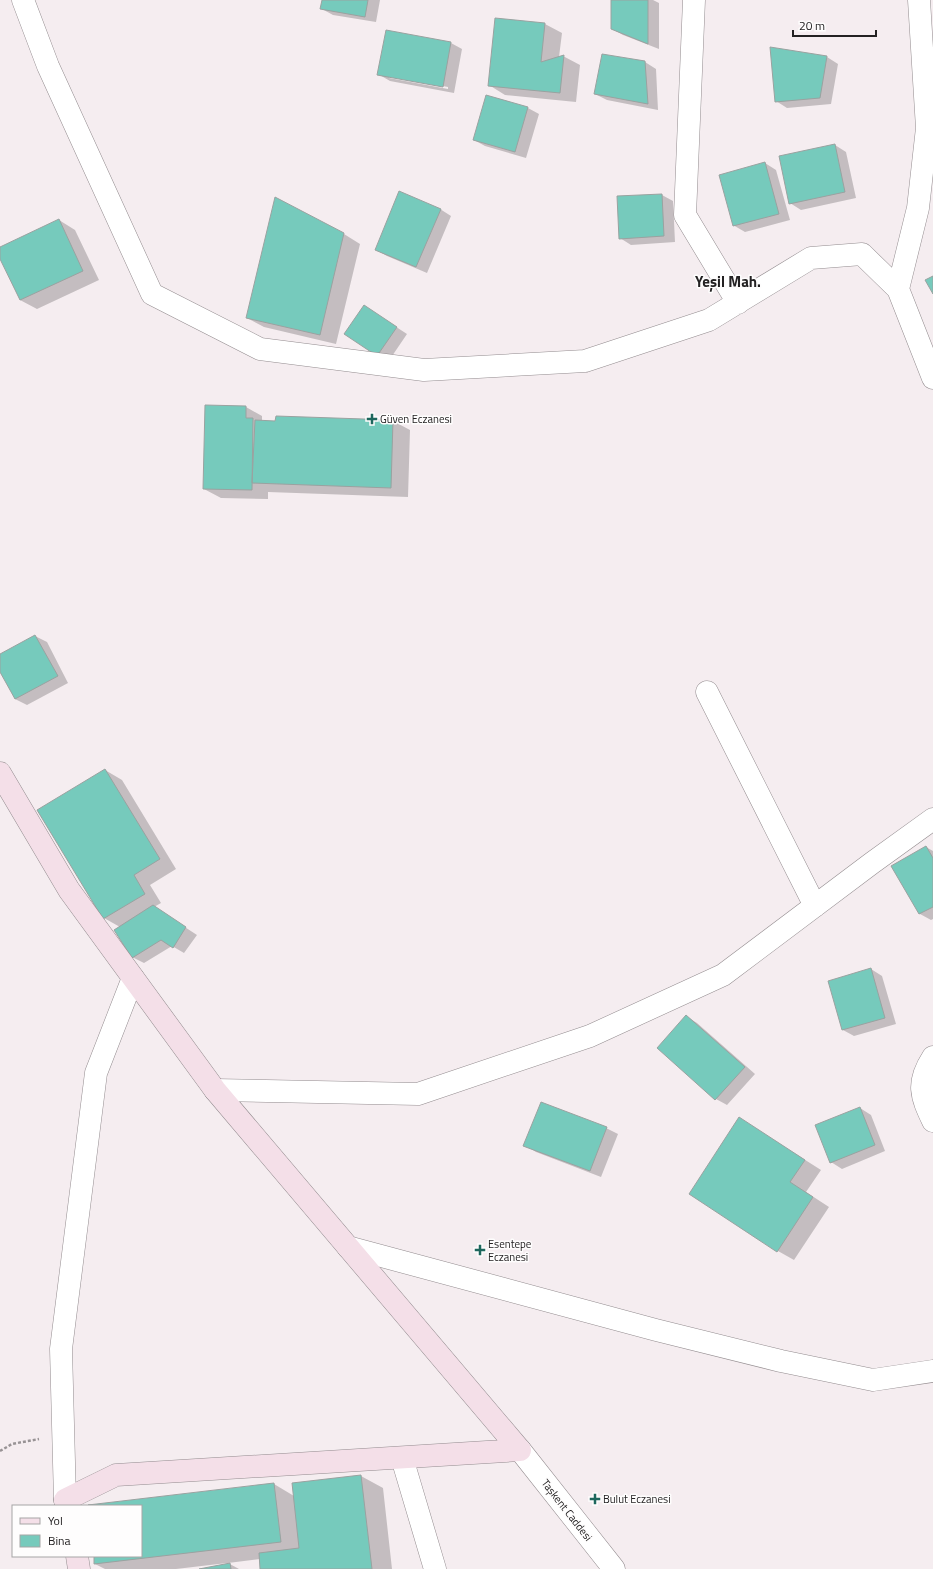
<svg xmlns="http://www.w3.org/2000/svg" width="933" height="1569" viewBox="0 0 933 1569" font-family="'Titillium Web',sans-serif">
	<rect width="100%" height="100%" fill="#f5edf0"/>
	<!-- shadow -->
	<path fill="#0003" fill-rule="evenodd" d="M323,0H380L376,22L333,15L322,9Z
		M612,0H653L659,3V49L623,35L612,29Z
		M496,19L545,24L562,33L559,57L563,56L580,65L576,102L505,95L489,85Z
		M451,43L462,49L454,93L390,81L378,74ZM389,76L448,87V89L389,78Z
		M827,57L838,64L831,104L787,108L776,101Z
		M645,62L656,69L658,110L607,100L595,94Z
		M528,108L539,114L526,158L485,146L474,140Z
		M835,145L846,152L856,198L801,210L790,203Z
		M765,163L776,170L790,220L745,232L733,225Z
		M662,195L673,201L675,242L631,245L620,238Z
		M440,209L451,216L427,273L387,256L376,250Z
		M59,220L75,230L99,280L37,309L20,300L0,256V248Z
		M344,234L360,244L336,344L264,327L247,318Z
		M364,306L407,334L388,362L377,356Z
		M246,407L262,416V421L276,422L277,417L393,421L410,430L408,497L268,492V499L221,498L204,489Z
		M35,636L47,642L68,683L27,705L15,699L0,670V655Z
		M105,770L122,780L176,869L150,885L161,903L154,907L197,935L184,953L172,946L144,963L132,957L120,927L104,918Z
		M926,847L933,851V919L931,920L920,914L893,867Z
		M871,969L882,976L896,1024L854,1036L843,1030L829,981Z
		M686,1016L697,1023L755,1074L727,1105L716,1099L658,1048Z
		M860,1108L871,1115L885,1151L842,1169L831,1162Z
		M739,1118L821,1170L806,1192L829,1207L794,1260L778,1251Z
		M606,1128L618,1134L601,1177L536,1152L525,1145Z
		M361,1476L383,1488L392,1569H261L260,1559L228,1563L239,1569H204L227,1565V1563L176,1569H105L95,1564V1556H141V1506H89L274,1484L294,1496L293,1483Z"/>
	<!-- building -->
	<path fill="#76cabc" stroke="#9aa2a0" d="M322,0H368L365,17L320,9Z
		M611,0H648V44L611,29Z
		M495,18L545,23L541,62L564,55L560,93L488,86Z
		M386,30L451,42L443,87L377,75Z
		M770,47L827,56L820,98L775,102Z
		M602,54L645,61L648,104L594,94Z
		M486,95L528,107L515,152L473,140Z
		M835,144L845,192L789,204L779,156Z
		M765,162L779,214L733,226L719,175Z
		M399,191L441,209L416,267L375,250Z
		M662,194L664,236L619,239L617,196Z
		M275,197L344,233L320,335L246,318Z
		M59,219L83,271L20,300L0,259V247Z
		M933,276V294L925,280Z
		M364,305L397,327L377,356L344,334Z
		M205,405L246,406V418H253L252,490L203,489Z
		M276,416L393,420L391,488L252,483L255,420L275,421Z
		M35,635L58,676L15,699L0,672V654Z
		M105,769L160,859L134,875L145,894L103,919L37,810Z
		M926,846L933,858V907L919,914L891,866Z
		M153,905L186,927L173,948L161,940L132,958L114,930Z
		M871,968L885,1018L842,1030L828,981Z
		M686,1015L745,1067L715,1100L657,1048Z
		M541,1102L607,1127L590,1171L523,1146Z
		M860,1107L875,1145L830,1163L815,1125Z
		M739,1117L805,1160L790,1182L813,1197L777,1252L689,1194Z
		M361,1475L372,1569H260L259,1553L299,1548L292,1483Z
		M274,1483L281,1542L94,1564V1556H141V1506L88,1505Z
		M230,1563L231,1569H199Z"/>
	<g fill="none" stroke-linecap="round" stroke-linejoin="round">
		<!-- street casing -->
		<g stroke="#938c8f" stroke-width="23">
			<path id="street" d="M23,0L48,66L152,294L260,349L424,370L585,361L709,320L811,258L862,254L898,289
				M694,0L685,215L738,303
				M919,0L927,128L918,208L898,289L933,378
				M707,692L815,906
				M933,1057C916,1083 921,1096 933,1121
				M215,1090L418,1094L590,1036L723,975L872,863L933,819
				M348,1247L656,1330L781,1361L873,1380L933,1371
				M520,1450L614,1569
				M402,1458L435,1569
				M65,1500L61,1349L96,1073L133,978"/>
		</g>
		<!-- secondary casing -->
		<g stroke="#938c8f" stroke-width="23">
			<path id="secondary" d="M0,773L69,890L215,1090L520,1450
				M67,1506L65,1500L116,1475L520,1450
				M77,1556L79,1569"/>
		</g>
		<!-- path -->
		<path stroke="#989395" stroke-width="2.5" stroke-dasharray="3 2" stroke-linecap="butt" d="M0,1451L12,1444L39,1439"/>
		<!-- street -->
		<use href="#street" stroke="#fff" stroke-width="22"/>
		<!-- secondary -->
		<use href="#secondary" stroke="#f4dfe8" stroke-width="22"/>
	</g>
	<!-- markers -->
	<g fill="#1e675d" stroke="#fefdfd" stroke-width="1.5">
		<path d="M370 413h4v4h4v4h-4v4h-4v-4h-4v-4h4z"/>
		<path d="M478 1244h4v4h4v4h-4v4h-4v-4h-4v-4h4z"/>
		<path d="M593 1493h4v4h4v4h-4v4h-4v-4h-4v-4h4z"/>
	</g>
	<g text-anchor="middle" stroke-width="3" stroke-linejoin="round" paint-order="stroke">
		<!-- poi labels -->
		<g font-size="11" fill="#232122" stroke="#fefdfd" text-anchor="start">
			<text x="380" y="423">Güven Eczanesi</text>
			<text x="488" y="1248">Esentepe<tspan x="488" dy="13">Eczanesi</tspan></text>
			<text x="603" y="1503">Bulut Eczanesi</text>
		</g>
		<!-- street labels -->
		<g font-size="11" fill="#232122" stroke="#fefdfd">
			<text transform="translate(567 1510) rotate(52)" y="4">Taşkent Caddesi</text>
		</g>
		<!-- district labels -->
		<g font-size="15" font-weight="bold" fill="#232122" stroke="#fefdfd">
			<text x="728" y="287">Yeşil Mah.</text>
		</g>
	</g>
	<!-- legend -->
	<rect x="12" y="1505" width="130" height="52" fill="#fefdfd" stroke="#a6a5a5"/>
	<rect x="20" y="1518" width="20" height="6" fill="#f4dfe8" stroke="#a6a5a5"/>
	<text x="48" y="1525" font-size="12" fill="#232122">Yol</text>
	<rect x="20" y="1535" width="20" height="12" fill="#76cabc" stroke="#a6a5a5"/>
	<text x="48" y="1545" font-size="12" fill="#232122">Bina</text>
	<!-- scale -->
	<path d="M793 30v6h83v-6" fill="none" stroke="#232122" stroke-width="2"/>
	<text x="799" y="30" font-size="12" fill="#232122" stroke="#fefdfd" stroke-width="3" paint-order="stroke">20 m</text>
</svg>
